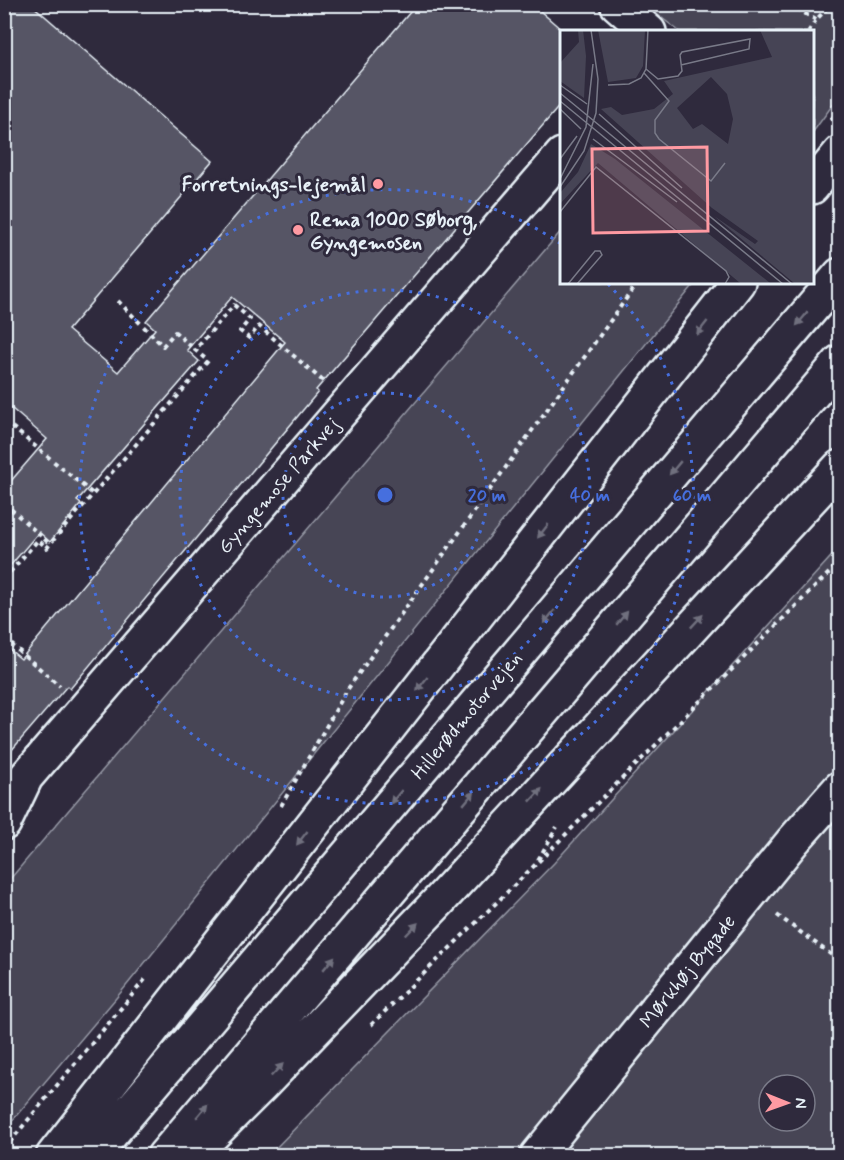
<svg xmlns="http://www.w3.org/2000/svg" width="844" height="1160" viewBox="0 0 844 1160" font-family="Mynerve,sans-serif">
	<rect width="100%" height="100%" fill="#2f2a3d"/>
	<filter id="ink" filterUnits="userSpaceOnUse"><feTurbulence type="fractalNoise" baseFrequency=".0167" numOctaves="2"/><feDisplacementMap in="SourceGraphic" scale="12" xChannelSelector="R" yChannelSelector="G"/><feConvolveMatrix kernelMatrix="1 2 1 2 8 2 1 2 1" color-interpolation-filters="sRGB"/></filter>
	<g filter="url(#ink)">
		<!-- green -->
		<path fill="#464455" stroke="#979aa6" stroke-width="1.5" fill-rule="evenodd" d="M645,5H839V96L813,132L812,32L679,31Z
			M562,230V282H696L122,991L5,1129V885Z
			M839,548V1155L268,1156L554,863ZM769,1085H805V1121H769Z"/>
		<!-- building -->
		<path fill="#575565" stroke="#e8f1f8" stroke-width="1.5" d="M4,4H31L212,161L68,330L118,372L155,329L146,321L417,4H532L562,30V103L316,390L318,392L70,689L67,686L4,759V645L21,659L285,342L232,297L187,350L199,361L77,501L81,504L50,542L39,532L4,573V489L47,439L4,402Z"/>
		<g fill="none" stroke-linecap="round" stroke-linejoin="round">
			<!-- minor casing -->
			<g stroke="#e8f1f8" stroke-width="38">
				<path id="minor" d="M617,4L649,32
					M4,823L26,777L562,155
					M537,1156L793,841L840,788"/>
			</g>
			<!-- highway casing -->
			<g stroke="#e8f1f8" stroke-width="38">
				<path id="highway" d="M812,187L840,153
					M53,1156L738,282
					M92,1156L840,275
					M164,1156L840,362
					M191,1156L262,1085L440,900L840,467"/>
			</g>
			<!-- path -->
			<path stroke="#e8f1f8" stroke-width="4" stroke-dasharray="4.5 4.5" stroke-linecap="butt" d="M789,4L816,20
				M808,32L816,20L831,4
				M831,120L840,108
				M118,301L163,346L175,332L195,350
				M12,427L93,494
				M4,503L50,544
				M4,579L38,540L47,548L50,544L208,361L195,350L234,305L250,319L240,331L249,338L259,326L323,381
				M4,638L60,686
				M281,806L347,690L638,282
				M538,860L557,827
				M777,915L840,961
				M371,1025L534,866L840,562
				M4,1149L147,977"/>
			<!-- minor -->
			<use href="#minor" stroke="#2f2a3d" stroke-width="33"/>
			<!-- highway -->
			<use href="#highway" stroke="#2f2a3d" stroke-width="33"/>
		</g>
		<!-- one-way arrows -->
		<defs><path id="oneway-solid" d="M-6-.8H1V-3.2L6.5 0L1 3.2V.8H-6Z" transform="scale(1.5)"/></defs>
		<g fill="#70707e">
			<use href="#oneway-solid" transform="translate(802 319) rotate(130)"/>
			<use href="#oneway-solid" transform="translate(702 328) rotate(128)"/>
			<use href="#oneway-solid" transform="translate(675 468) rotate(130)"/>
			<use href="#oneway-solid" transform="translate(543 531) rotate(128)"/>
			<use href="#oneway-solid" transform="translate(549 617) rotate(130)"/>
			<use href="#oneway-solid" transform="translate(622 618) rotate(-50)"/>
			<use href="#oneway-solid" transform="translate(697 621) rotate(-47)"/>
			<use href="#oneway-solid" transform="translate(422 684) rotate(128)"/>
			<use href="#oneway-solid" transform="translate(536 795) rotate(-47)"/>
			<use href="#oneway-solid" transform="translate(396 797) rotate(130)"/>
			<use href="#oneway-solid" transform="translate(469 798) rotate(-50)"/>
			<use href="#oneway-solid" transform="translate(302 838) rotate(128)"/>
			<use href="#oneway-solid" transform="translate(412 929) rotate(-46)"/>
			<use href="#oneway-solid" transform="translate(329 963) rotate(-50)"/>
			<use href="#oneway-solid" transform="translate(277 1070) rotate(-46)"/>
			<use href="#oneway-solid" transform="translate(202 1111) rotate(-50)"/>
		</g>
	</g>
	<!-- distance rings -->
	<g fill="none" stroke="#466fde" stroke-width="3" stroke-dasharray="3 6">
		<circle cx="385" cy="495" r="102"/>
		<circle cx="385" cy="495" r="205"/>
		<path d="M608 284A307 307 0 1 1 561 244"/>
	</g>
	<!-- markers -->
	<g fill="#ff9aa2" stroke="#2f2a3d" stroke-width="2">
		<circle cx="378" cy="184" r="6"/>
		<circle cx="298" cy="230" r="6"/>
	</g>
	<g text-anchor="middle" stroke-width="6" stroke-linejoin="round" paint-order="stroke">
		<!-- poi labels -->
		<g font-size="20" font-weight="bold" fill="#e8f1f8" stroke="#2f2a3d" text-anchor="end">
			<text x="366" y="191">Forretnings-lejemål</text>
			<text x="310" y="226" text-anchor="start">Rema 1000 Søborg,<tspan x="310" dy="23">Gyngemosen</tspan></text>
		</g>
		<!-- street labels -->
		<g font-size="20" fill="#e8f1f8" stroke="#2f2a3d">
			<text transform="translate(278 485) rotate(-49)" y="7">Gyngemose Parkvej</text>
			<text transform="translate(466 715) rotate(-50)" y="7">Hillerødmotorvejen</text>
			<text transform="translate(687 971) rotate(-51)" y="7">Mørkhøj Bygade</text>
		</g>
	</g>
	<!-- overview -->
	<g transform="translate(560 30)">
		<rect width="254" height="254" fill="#2f2a3d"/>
		<path d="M18,0H23L26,26L24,68L0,51V33L19,12ZM38,0H85L83,36L76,48L48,52ZM200,0H253V253H234L154,186L195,214L198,211L152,178L41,79L51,77L62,85L94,79L113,64L104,51L212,27ZM151,47L167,64L173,89L168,114L142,94L133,99L117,78ZM31,114L55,129L210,253H180L38,133L0,174V163L18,142Z" fill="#464455" fill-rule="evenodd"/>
		<path fill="none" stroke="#797a88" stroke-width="1.5" d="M86,39L98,49L118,46L122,41L120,25L122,22L190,9L189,19L121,35M84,43L109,71L95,90V103L99,109L151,151L165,133M0,55L27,74M48,55L69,54L81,48L86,39L88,0M0,63L232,254M0,71L223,254M0,79L21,99M39,84L122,158M33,109L117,172M0,129L17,106M0,149L26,97L33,34M0,157L24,121L36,83L38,49L31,0M0,182L36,137L166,241L169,247L165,254M8,254L35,221H40L42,225L17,254"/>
		<path fill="#ff9aa2" fill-opacity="0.15" stroke="#ff9aa2" stroke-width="3" d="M147,117L148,201L33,203L32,119Z"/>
		<rect width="254" height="254" fill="none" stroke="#e8f1f8" stroke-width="3"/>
	</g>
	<circle cx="385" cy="495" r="9" fill="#466fde" stroke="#2f2a3d" stroke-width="3"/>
	<g font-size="18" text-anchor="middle" font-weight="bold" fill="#466fde" stroke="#2f2a3d" stroke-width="6" stroke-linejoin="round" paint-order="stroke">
		<text x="487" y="501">20 m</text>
		<text x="590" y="501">40 m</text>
		<text x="692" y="501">60 m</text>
	</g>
	<!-- margin -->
	<rect width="844" height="1160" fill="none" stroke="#2f2a3d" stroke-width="24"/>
	<rect x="12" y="12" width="820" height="1136" fill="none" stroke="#e8f1f8" stroke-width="2" filter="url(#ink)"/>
	<!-- north arrow -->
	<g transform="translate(787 1103) rotate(91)"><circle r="28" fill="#2f2a3d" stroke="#797a88" stroke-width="1.5"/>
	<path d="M0-4.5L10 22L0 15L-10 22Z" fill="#ff9aa2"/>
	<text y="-9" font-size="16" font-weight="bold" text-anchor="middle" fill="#e8f1f8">N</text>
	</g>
</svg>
